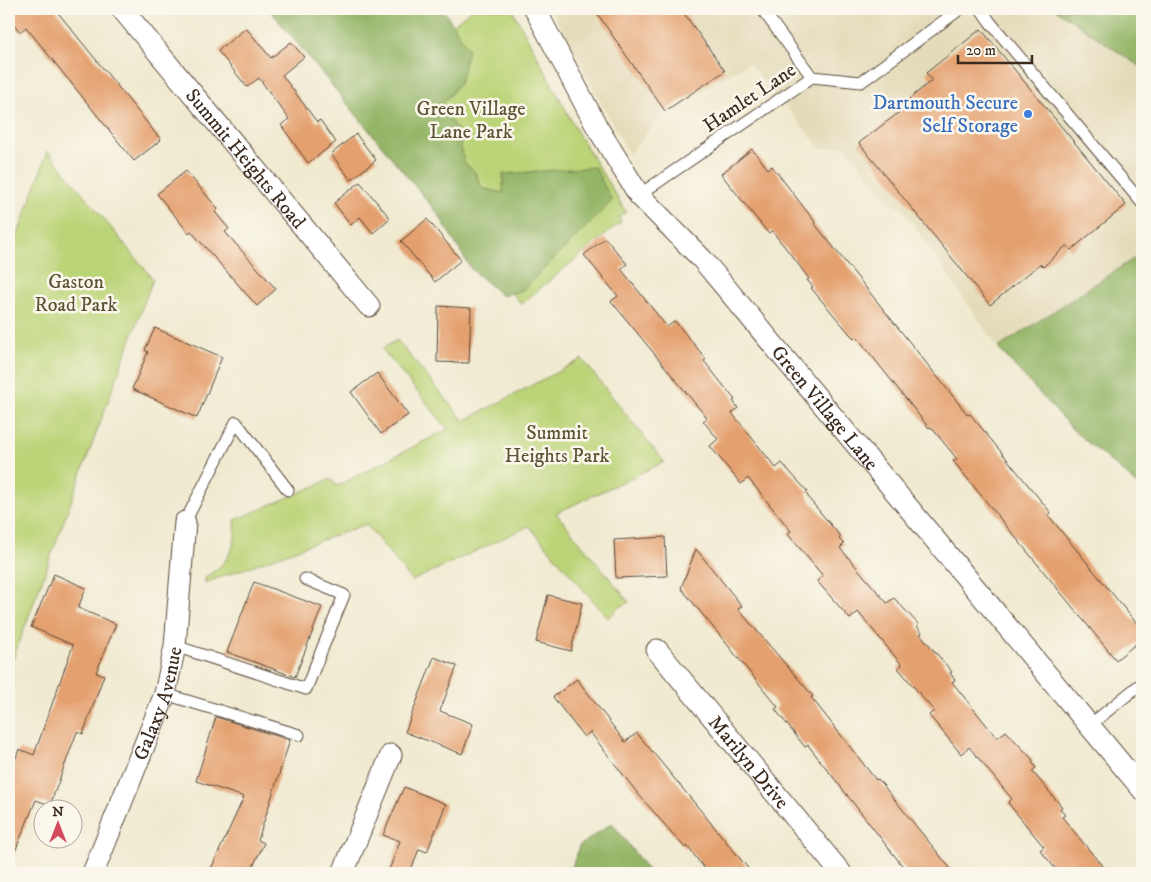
<svg xmlns="http://www.w3.org/2000/svg" width="1151" height="882" viewBox="0 0 1151 882" font-family="'IM FELL DW Pica',serif">
	<rect width="100%" height="100%" fill="#fbf7ec"/>
	<filter id="ink" filterUnits="userSpaceOnUse"><feTurbulence type="fractalNoise" baseFrequency=".02" numOctaves="2"/><feDisplacementMap in="SourceGraphic" scale="10" xChannelSelector="R" yChannelSelector="G"/><feConvolveMatrix kernelMatrix="1 2 1 2 8 2 1 2 1" color-interpolation-filters="sRGB"/></filter>
	<filter id="wash" filterUnits="userSpaceOnUse"><feTurbulence type="fractalNoise" baseFrequency=".0096" numOctaves="4" result="noise"/><feDisplacementMap in="SourceGraphic" scale="20" xChannelSelector="R" yChannelSelector="G"/><feGaussianBlur stdDeviation="1.12" result="paint"/><feColorMatrix in="noise" values="0 0 0 0 0 0 0 0 0 0 0 0 0 0 0 0 0 1.4 0 .05"/><feComposite in="paint" operator="in"/></filter>
	<g filter="url(#wash)">
		<rect width="100%" height="100%" fill="#f0ead0"/>
		<!-- built -->
		<path fill="#e4dbba" d="M551,9H1055L1142,68V253L998,348L902,208L890,203L845,146L821,149L749,63L665,111L629,154Z"/>
		<!-- green -->
		<path fill="#bcd478" stroke="#7c7f4b" d="M472,9H512L579,135L626,212L619,217L621,222L521,304L359,108L364,97Z
			M48,151L153,279L9,670V259Z
			M397,340L464,421L582,359L664,462L556,513L629,602L618,608L608,618L529,526L412,581L366,524L205,583V577C228,564 238,546 235,520L331,479L337,486L448,429L382,349Z"/>
		<!-- forest -->
		<path fill="#95b668" stroke="#687043" d="M269,9H443L468,49L460,83L440,107L457,129L464,162L475,172L482,188L503,193V174L595,167L612,201L523,290L502,296L471,269L438,214Z
			M1055,9H1142V68Z
			M1142,253V488L1074,431L998,348Z
			M612,823L650,873H570L579,846Z"/>
		<g id="blocks">
			<!-- building -->
			<path fill="#e4a06e" d="M9,9H55L161,140L134,161L26,27L20,32L9,18Z
				M594,9H681L725,71L665,111Z
				M246,28L271,58L291,42L304,57L282,75L317,122L320,120L336,142L308,163L281,125L289,119L259,78L247,87L218,51Z
				M981,29L1126,205L1071,250L1067,245L1043,267L1040,264L990,305L859,143L910,104L908,100L932,80L926,73Z
				M356,134L376,160L351,180L331,154Z
				M752,149L768,169L772,166L815,222L814,223L968,415L970,414L1051,513L1048,515L1142,630V639L1116,660L953,461L957,459L931,427L929,428L857,337L855,339L849,333L811,288L813,287L807,280L809,279L796,261L772,231L768,233L721,174Z
				M186,171L218,209L215,212L229,229L225,232L276,289L257,306L191,231L189,233L157,194Z
				M360,182L390,218L373,233L360,217L351,225L334,203Z
				M427,219L461,260L435,282L401,241Z
				M605,238L627,264L621,269L667,327L675,321L706,359L704,361L735,400L733,401L738,408L732,413L776,468L782,463L808,492L806,493L810,500L841,537L839,539L844,544L840,548L887,603L894,598L919,625L917,626L922,633L920,634L952,672L950,673L955,680L952,682L997,738L1006,731L1033,760L1032,762L1036,768L1032,771L1062,807L1060,809L1065,815L1062,817L1108,873H1059L1040,850L1044,847L1008,803L1012,799L969,747L961,754L929,715L934,711L898,668L902,665L858,612L850,619L817,581L823,576L787,533L791,531L748,478L741,484L710,446L718,439L703,421L707,418L611,301L618,296L584,255Z
				M438,306L471,308L469,363L437,362Z
				M155,328L222,357L197,418L132,389L148,352L145,350Z
				M377,373L408,415L381,434L351,392Z
				M665,537L667,576L616,578L614,540Z
				M696,549L742,606L738,609L813,696L811,697L876,780L878,779L954,873H908L808,745L805,747L775,709L778,707L681,588Z
				M54,574L86,588L78,608L116,624L96,673L104,675L83,734L77,732L50,805L36,800L9,866V777L19,749L34,755L73,645L31,627Z
				M254,582L322,607L295,677L227,652Z
				M548,595L582,603L571,651L536,642Z
				M434,657L457,666L440,711L473,724L462,754L405,732Z
				M577,679L625,742L637,733L752,873H708L687,846L685,848L639,795L590,732L584,737L553,697Z
				M216,717L290,740L258,840L264,843L250,873H209L244,797L196,781Z
				M404,787L446,804L427,852L419,849L410,873H388L400,841L383,835Z"/>
		</g>
	</g>
	<g filter="url(#ink)">
		<use href="#blocks" fill-opacity="0" stroke="#564739" stroke-width="1"/>
		<g fill="none" stroke-linecap="round" stroke-linejoin="round">
			<!-- lane casing -->
			<g stroke="#564739" stroke-width="13">
				<path id="lane" d="M762,9L812,77
					M981,9L990,22L1142,203
					M639,195L812,77L861,82L960,9
					M185,522L236,422L288,490
					M175,646L306,689L344,595L305,579
					M165,694L299,735
					M1090,725L1142,683"/>
			</g>
			<!-- street casing -->
			<g stroke="#564739" stroke-width="23">
				<g id="street">
					<path id="s1" d="M122,9L369,306"/>
					<path id="s2" d="M535,9L597,127L639,195L702,259L1142,789"/>
					<path id="s3" d="M657,650L841,873"/>
					<path id="s4" d="M93,873L165,694L175,646L185,522"/>
					<path d="M343,873L391,755"/>
				</g>
			</g>
			<!-- lane -->
			<use href="#lane" stroke="#fff" stroke-width="11"/>
			<!-- street -->
			<use href="#street" stroke="#fff" stroke-width="21"/>
		</g>
	</g>
	<!-- markers -->
	<circle fill="#3f7fe0" stroke="#fbf7ec" stroke-width="2" cx="1028" cy="114" r="5"/>
	<g text-anchor="middle" stroke-width="5" stroke-linejoin="round" paint-order="stroke">
		<!-- street labels -->
		<g font-size="20" fill="#3b2a1e" stroke="#fbf7ec">
			<text transform="translate(749 97) rotate(-34)" y="7">Hamlet Lane</text>
			<text dy="7" stroke="none"><textPath href="#s1" startOffset="194">Summit Heights Road</textPath></text>
			<text dy="7" stroke="none"><textPath href="#s2" startOffset="496">Green Village Lane</textPath></text>
			<text dy="7" stroke="none"><textPath href="#s4" startOffset="182">Galaxy Avenue</textPath></text>
			<text dy="7" stroke="none"><textPath href="#s3" startOffset="145">Marilyn Drive</textPath></text>
		</g>
		<!-- shop labels -->
		<g font-size="20" fill="#366cbe" stroke="#fbf7ec" text-anchor="end">
			<text x="1018" y="109">Dartmouth Secure<tspan x="1018" dy="23">Self Storage</tspan></text>
		</g>
		<!-- park labels -->
		<g font-size="20" fill="#5b5434" stroke="#fbf7ec">
			<text x="471" y="115">Green Village<tspan x="471" dy="23">Lane Park</tspan></text>
			<text x="76" y="288">Gaston<tspan x="76" dy="23">Road Park</tspan></text>
			<text x="557" y="439">Summit<tspan x="557" dy="23">Heights Park</tspan></text>
		</g>
	</g>
	<!-- margin -->
	<rect width="1151" height="882" fill="none" stroke="#fbf7ec" stroke-width="30"/>
	<!-- north arrow -->
	<g transform="translate(58 824)"><circle r="24" fill="#fbf7ec" stroke="#aea59a"/>
	<path d="M0-4L9 19L0 12L-9 19Z" fill="#d1495b"/>
	<text y="-8" font-size="14" font-weight="bold" text-anchor="middle" fill="#3b2a1e">N</text>
	</g>
	<!-- scale -->
	<path d="M958 55v8h74v-8" fill="none" stroke="#3b2a1e" stroke-width="2.5"/>
	<text x="966" y="55" font-size="15" fill="#3b2a1e" stroke="#fbf7ec" stroke-width="4" paint-order="stroke">20 m</text>
</svg>
